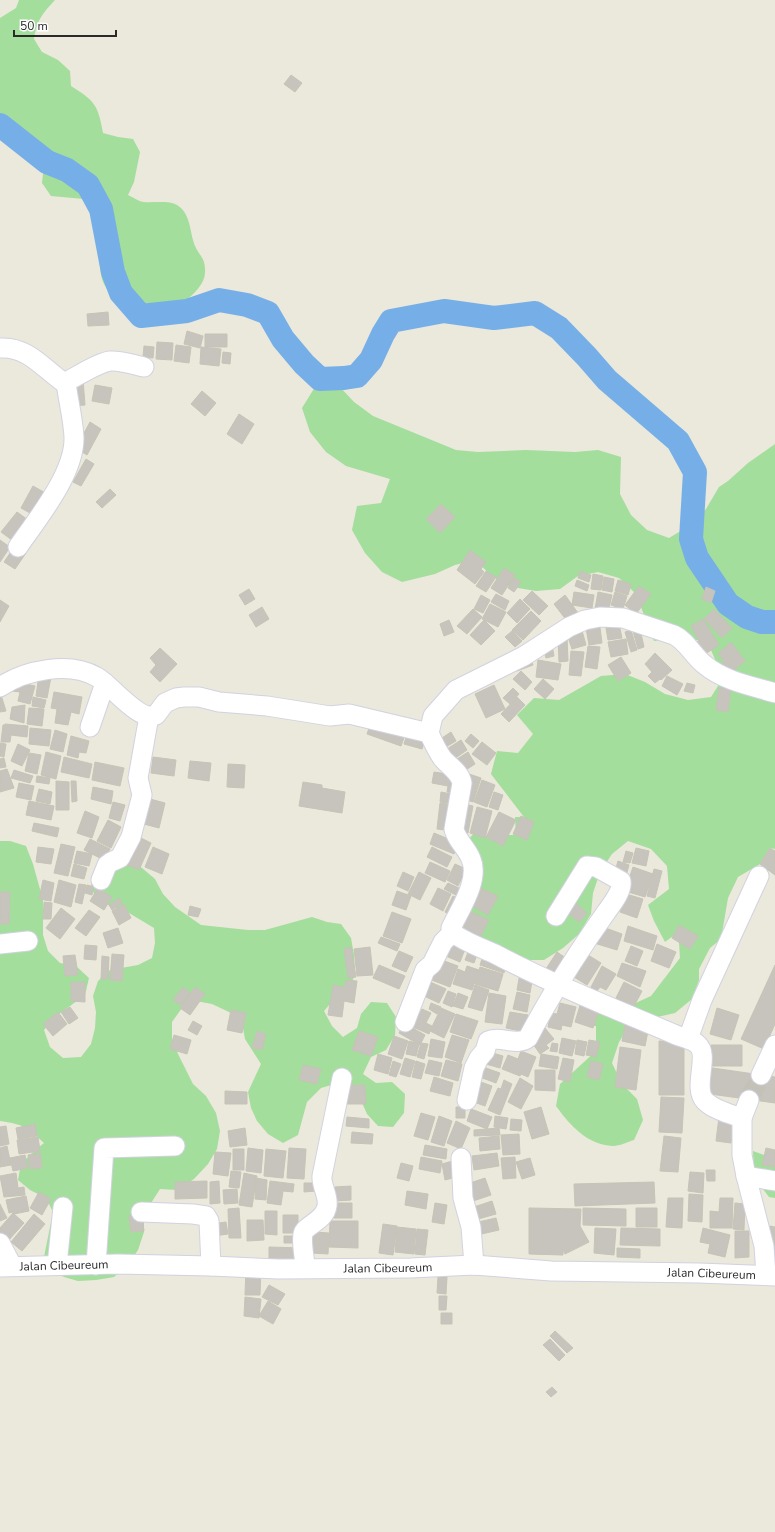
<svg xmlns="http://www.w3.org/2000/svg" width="775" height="1532" viewBox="0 0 775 1532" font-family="'Nunito Sans',sans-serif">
	<rect width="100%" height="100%" fill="#ebe8dc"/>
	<!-- green -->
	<path fill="#a3de9c" d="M19,0H55C42,14 37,20 34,39L42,52L58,60L70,71L71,86C95,101 98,105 103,133L118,137L133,139L140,152L134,182L128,195C133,197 139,202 144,202C153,203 169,200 177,205C189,212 190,228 193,240C197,256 206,255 205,273C204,294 165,317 145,318C132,318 110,296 104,284C99,274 100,260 99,248C97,231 93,215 84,199L51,196L42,183L44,165L6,128L0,126V18L16,8Z
		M315,387H340L354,402L373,416L456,450L478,452L526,450L575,452L598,450L621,457L620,494L631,515L647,530L669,538L689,526L706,509L719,487L728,481L748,463L775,444V849L770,848L760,864L738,877L728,898L721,939L710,948L699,969V980L692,999L675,1013L631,1023L619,1042L612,1063L622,1084L637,1099L643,1120L634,1140C628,1142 619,1146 613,1146C587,1145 570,1125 556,1106L560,1084L596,1051V1026H594L583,1007L629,1006L651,996L680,958L679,942L673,936L665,942L654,921L648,905L669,889L667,866L651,849L628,841L612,854L600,872L593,893L591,914L579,934L563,948L544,960H523L474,941L461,922L472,912L461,897L464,872L460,849L476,831L488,838L500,835H516L515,817H524L491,774L497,751L518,753L533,734L517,715L534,698L559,700L601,676L625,674L645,682L665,694L688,700L711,697L723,678L708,643L685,637L654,641L636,594L619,578L598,572L578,576L560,589L536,591L512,587L493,577L475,560L455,565L435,574L402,582L382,572L365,553L352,530L357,506L381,503L390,479L346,466L326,452L310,432L302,408Z
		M0,841H10L26,846L33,864L43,900V935L48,951L60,963L76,966L89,978L85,995L55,1017L44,1030L50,1047L63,1058L81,1057L91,1044L95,1028L96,1012L93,996L98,981L110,970L138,965L152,958L155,943L154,928L129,913L96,900L91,885L99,872L128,860L142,868L155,879L163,894L175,907L201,925L248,930H265L312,917L327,922L341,924L351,938L354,955L355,973L350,989L335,998L324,1011L332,1026L343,1037L357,1028L361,1014L371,1002L387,1003L396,1017L395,1035L386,1050L371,1057L363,1074L376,1083L392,1082L405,1094L404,1113L393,1127L378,1126L367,1114L354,1085L338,1083L321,1088L307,1102L298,1135L283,1143L268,1134L257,1121L251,1108L248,1092L261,1064L245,1039L242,1023L229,1012L212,1004L196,1001L182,1008L172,1022V1039L178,1054L193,1084L206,1096L216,1113L220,1131L217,1149L208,1164L194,1179L177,1190L160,1189L144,1214V1232L138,1250L128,1265L114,1277L96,1280L78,1281L64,1277L52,1271L44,1257L53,1212L46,1198L30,1190L18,1180L21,1164L32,1153L44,1143C28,1127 22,1124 0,1121Z
		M753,1151L775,1159V1198L769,1197L754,1177Z"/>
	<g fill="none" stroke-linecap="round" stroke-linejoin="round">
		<!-- river -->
		<path stroke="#76afe7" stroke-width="24" d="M0,125L47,162L67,170L88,185L101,209L113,272L121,293L141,316L187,311L219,300L247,305L268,313L283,339L304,364L320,379L344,378L357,376L371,360L383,334L391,321L444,311L494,318L535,313L559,328L587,357L607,380L678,441L695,472L691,539L697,558L728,604L747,617L762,622H775"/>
	</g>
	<!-- building -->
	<path fill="#c6c4bc" stroke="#c6c4b6" d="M291,75L302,83L295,92L284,84Z
		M108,312L109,325L88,326L87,314Z
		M187,331L203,336L200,348L184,344Z
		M205,334H227V347H205Z
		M157,342L173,343L172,360L156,359Z
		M176,345L191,347L189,363L174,361Z
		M144,346L154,347L153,358L143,357Z
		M201,347L221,349L219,366L200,364Z
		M223,352L231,353L230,364L222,363Z
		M83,380L85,405L73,406L71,381Z
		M95,385L112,388L109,404L92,401Z
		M202,391L216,403L205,416L191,404Z
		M239,414L254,424L242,444L227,434Z
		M90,422L101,429L87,455L76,448Z
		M86,459L94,464L81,486L73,482Z
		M33,486L49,495L37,517L21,508Z
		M110,489L116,495L102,508L96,502Z
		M441,504L455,517L440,533L426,519Z
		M17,512L32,523L16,543L1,532Z
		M0,540L10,547L0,562Z
		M15,546L26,553L15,569L4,562Z
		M470,550L486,562L481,569L484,572L475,584L457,570Z
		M504,568L515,575L502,595L491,588Z
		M486,571L496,577L486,592L476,586Z
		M580,571L591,575L589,582L578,578Z
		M593,574L603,576L601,590L591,589Z
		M604,577L614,579L612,592L602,590Z
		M514,578L521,582L514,592L508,588Z
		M577,580L589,585L587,591L575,586Z
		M618,580L631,584L628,595L615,591Z
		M639,586L651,594L636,614L625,605Z
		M706,587L715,591L711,603L702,599Z
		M249,589L255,599L245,605L239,595Z
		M532,591L548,606L539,615L523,600Z
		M574,592L594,595L592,608L572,605Z
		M598,592L612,595L608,612L595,609Z
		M615,592L627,596L623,609L611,605Z
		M496,594L509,601L505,610L491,602Z
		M481,595L490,600L483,613L474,609Z
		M565,595L578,613L567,621L554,604Z
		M520,599L530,609L517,623L507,613Z
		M0,600L9,606L0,622Z
		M490,604L506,612L498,627L482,619Z
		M262,607L269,619L256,627L249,615Z
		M473,609L482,617L467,634L457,626Z
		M714,609L732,628L722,638L704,619Z
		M531,611L541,621L523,640L512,630Z
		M618,619L622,638L608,640L605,622Z
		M703,619L719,645L702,656L695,643L699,641L691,626Z
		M449,620L454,632L444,636L440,624Z
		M484,620L495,631L481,645L470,635Z
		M599,620L602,643L589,645L585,622Z
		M581,627L586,645L572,649L566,631Z
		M640,629L644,647L638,649L633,631Z
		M631,630L637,650L631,652L625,632Z
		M512,631L522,641L515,647L505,637Z
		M558,637H567L568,661L559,662Z
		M626,639L628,654L611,657L608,642Z
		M731,642L745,661L728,675L720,665L724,661L718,654Z
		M552,645L554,656L546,658L543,647Z
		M588,646L600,647L597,669L585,667Z
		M160,648L177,664L160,682L150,672L156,665L150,658Z
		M571,651L584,652L581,676L569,675Z
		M655,653L672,670L661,680L660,679L655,683L648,676L652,672L645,664Z
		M621,657L631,673L618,681L608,665Z
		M530,658L533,665L517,671L514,664Z
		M538,660L561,664L558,680L536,677Z
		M521,671L532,682L525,690L513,679Z
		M39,675L51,677L47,698L36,696Z
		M667,676L683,684L677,695L662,686Z
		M543,679L554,689L545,699L534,689Z
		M21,683L35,686L30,704L18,701L20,692L12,691Z
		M687,683L695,685L693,693L684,691Z
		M494,685L505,709L486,718L475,694Z
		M513,688L519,694L510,704L503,698Z
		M719,688L731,689L728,712L716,710Z
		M54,692L82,697L79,714L71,712L68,725L55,723L57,709L51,708Z
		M0,695H1L6,711L0,712Z
		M33,697L46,700L44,708L32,706Z
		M517,697L525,705L509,722L501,714Z
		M25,705L24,723L10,719L12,707Z
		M29,708L44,709L42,726L27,724Z
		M372,720L406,732L401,746L367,734Z
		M5,724L28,726L27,737L11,735L10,742H1L3,725H5Z
		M30,728L51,730L49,746L29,744Z
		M55,730L67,734L63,752L50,749Z
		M408,731L426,737L422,749L404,744Z
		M451,732L456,741L444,748L439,740Z
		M471,734L479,741L473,748L465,741Z
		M71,736L89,741L86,753L79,752L78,758L67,755Z
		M461,740L467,750L451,761L444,751Z
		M482,742L496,753L487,765L472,754Z
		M0,743L6,744L4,757L0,756Z
		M18,744L30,750L22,766L11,761Z
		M46,752L61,756L56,779L41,775Z
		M468,752L475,764L461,773L454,761Z
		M29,753L41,755L37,774L25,771Z
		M64,757L92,764L89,778L61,772Z
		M153,757L176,760L174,776L151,773Z
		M4,758L6,767L0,768V759Z
		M190,761L211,763L209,781L188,778Z
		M95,762L124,768L120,786L92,780Z
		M228,764L245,765L244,788L227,787Z
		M7,769L14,788L0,792V771Z
		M14,770L33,776L30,783L11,778Z
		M434,772L459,776L456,793L447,792L448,786L432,783Z
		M469,774L481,778L473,802L460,798Z
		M37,776L50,778L49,784L36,782Z
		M482,780L495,785L487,807L474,802Z
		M56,781L69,782V810H56Z
		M71,781H76L77,801L72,802Z
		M303,782L322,785V788L345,792L342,813L299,806Z
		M19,783L34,786L31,800L16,797Z
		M93,787L113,791L111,804L91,799Z
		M39,789L52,792L50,804L36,801Z
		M441,792L451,794L450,803L440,802Z
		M494,792L503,795L498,810L489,807Z
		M150,799L165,803L159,828L144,824Z
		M29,801L54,806L51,820L26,815Z
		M113,802L125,805L120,821L109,818Z
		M440,803L456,805L453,831L437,829Z
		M460,803L473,806L468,833L455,831Z
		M477,807L492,811L485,838L470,833Z
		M85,811L99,817L92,838L77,833Z
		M499,812L516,820L503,846L486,837Z
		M521,816L534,822L527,840L513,834Z
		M108,820L121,827L111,848L97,841Z
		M34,823L59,828L57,837L32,831Z
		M434,833L458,843L454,854L430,844Z
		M137,836L151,843L139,870L125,864Z
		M90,839L110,849L104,860L84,850Z
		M61,844L75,847L68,876L54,873Z
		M38,847L54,849L51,864L36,862Z
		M153,847L169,854L162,874L145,867Z
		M432,847L452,857L447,867L427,857Z
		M636,848L649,851L646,866L632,863Z
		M770,848L775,851V875L760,864Z
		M77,851L92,854L89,866L74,863Z
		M626,851L633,853L630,863L623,862Z
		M618,861L629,865L625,879L614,875Z
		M430,862L450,871L445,882L425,873Z
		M74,864L87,868L84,879L71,876Z
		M455,864L466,869L458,886L447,880Z
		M633,867L653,874L645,897L625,891Z
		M654,869L662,871L655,898L647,896Z
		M403,872L414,877L408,891L397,886Z
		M419,872L431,878L420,900L408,894Z
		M43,880L54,883L51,901L39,899Z
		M59,880L76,885L71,907L54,902Z
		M448,883L465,891L462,898L444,889Z
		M79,884L86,885L82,904L75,902Z
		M87,885L94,887L92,895L85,893Z
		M478,887L498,896L488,915L472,906Z
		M98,888L112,897L104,910L90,901Z
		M438,888L451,894L443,911L430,904Z
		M397,891L411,896L406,910L392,905Z
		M0,892H10L9,924H0Z
		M626,894L643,899L637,918L620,912Z
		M453,896L463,901L455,917L445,912Z
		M119,898L122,903L112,910L109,905Z
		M570,898L587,913L579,922L562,908Z
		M44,902L52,903L51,919H43Z
		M124,904L131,918L119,925L112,911Z
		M190,906L201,909L198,917L188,915Z
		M61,908L75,919L60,939L46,928Z
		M463,908L489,920L478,942L453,930Z
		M89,910L100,917L86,936L75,928Z
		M392,912L411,919L402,943L383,936Z
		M679,925L698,936L690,949L672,938Z
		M600,926L622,934L617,950L594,943Z
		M628,926L657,936L653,950L624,941Z
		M118,928L123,943L108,948L103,933Z
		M381,937L400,944L397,951L378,943Z
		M447,941L465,949L460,962L441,954Z
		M657,944L676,952L669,968L651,961Z
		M85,945L97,946L96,960L84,959Z
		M471,945L479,949L474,963L465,960Z
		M631,946L643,951L637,966L625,961Z
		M351,947L356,977L348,978L344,949Z
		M370,947L373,975L357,976L354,949Z
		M399,951L413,957L406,972L392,966Z
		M557,952L570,961L559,978L546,969Z
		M484,953L507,962L504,973L480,965Z
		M112,954L124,955L122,981L110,980Z
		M75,955L78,975L65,976L63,956Z
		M588,955L601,963L587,985L574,977Z
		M102,956L109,957L108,979H101Z
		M436,958L458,966L450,987L429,979Z
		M622,963L646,971L640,987L617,976Z
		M379,965L405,976L399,989L373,978Z
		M775,965V1024L764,1049L741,1039Z
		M467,966L479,970L472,990L453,984L458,969L465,972Z
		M602,966L616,974L606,990L600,987L597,991L591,987Z
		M480,967L503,974L498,991L475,984Z
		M520,973L533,975L530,993L517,990Z
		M346,980L357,981L354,1003L344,1001L342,1017L328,1015L333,985L345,987Z
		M428,981L446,989L439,1003L422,995Z
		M71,982H85V1002L71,1001Z
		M624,982L642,991L631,1012L613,1004Z
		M475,985L489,990L482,1011L468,1007Z
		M183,987L190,993L181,1005L173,1000Z
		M195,987L205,994L190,1015L180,1008Z
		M448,991L456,994L452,1007L443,1003Z
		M517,992L530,995L527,1012L513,1009Z
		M458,993L468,997L463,1009L453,1006Z
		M489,993L506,996L502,1024L485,1022Z
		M582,999L601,1005L593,1028L575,1022Z
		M431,1003L441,1007L437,1014L429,1009Z
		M560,1003L576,1007L571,1027L562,1025L561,1030L548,1027L551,1013L557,1014Z
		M70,1007L78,1018L69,1024L61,1012Z
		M441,1008L455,1014L444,1038L430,1031Z
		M717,1008L739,1015L731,1040L710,1034Z
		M411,1009L420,1013L422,1009L431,1013L426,1023L432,1026L429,1034L413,1027L415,1023Z
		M231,1010L246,1013L242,1033L227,1030Z
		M58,1012L67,1024L53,1036L43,1024Z
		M510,1012L528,1015L525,1032L506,1028Z
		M456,1014L478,1021L471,1039L450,1032Z
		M193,1021L202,1026L197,1035L188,1030Z
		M626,1021L649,1026L645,1046L622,1041Z
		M404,1023L425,1035L420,1045L399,1033Z
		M544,1027L554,1039L546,1045L549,1048L540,1054L529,1038Z
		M257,1031L266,1034L262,1050L252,1048Z
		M359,1031L378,1037L371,1056L352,1050Z
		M174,1035L191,1040L187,1054L170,1049Z
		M452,1035L469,1040L461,1063L445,1057Z
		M394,1036L408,1041L402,1059L388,1054Z
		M562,1038L576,1041L572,1056L559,1053Z
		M431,1039L445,1042L442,1058L428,1056Z
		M577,1040L587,1042L584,1056L575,1054Z
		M589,1040L600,1042L596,1057L586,1055Z
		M409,1041L419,1044L416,1056L406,1054Z
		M659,1041L684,1042V1095H659Z
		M421,1043L428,1044L424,1059L417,1057Z
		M552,1043L558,1044L557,1052L550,1051Z
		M711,1045H742V1066H711Z
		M620,1047L641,1050L636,1090L615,1087Z
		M521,1051L536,1057L528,1077L521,1074L520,1076L502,1069L508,1055L518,1059Z
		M489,1052L503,1056L500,1068L486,1064Z
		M378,1054L392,1058L388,1074L374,1070Z
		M541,1054L559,1057L557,1069L539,1066Z
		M405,1058L415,1061L410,1077L400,1074Z
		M563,1058L574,1060L570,1082L558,1079Z
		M429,1060L442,1063L439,1076L425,1073Z
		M446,1060L462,1064L458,1081L441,1076Z
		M393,1061L401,1064L396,1077L389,1075Z
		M416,1061L425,1064L421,1079L412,1077Z
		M591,1061L603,1064L599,1080L587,1077Z
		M303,1065L321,1069L317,1084L299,1080Z
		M480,1066L500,1073L496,1083L477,1076Z
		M706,1067L775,1077V1103L703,1093Z
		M535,1070H555V1091L535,1090Z
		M434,1077L453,1083L450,1096L430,1091Z
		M520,1078L533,1086L521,1109L508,1102Z
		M504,1080L512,1084L500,1115L488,1110L498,1088L501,1089Z
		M478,1081L492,1086L485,1106L471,1101Z
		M341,1085H365L366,1104H342Z
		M225,1091L247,1092V1104H225Z
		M661,1097L684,1098L682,1133L659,1132Z
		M456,1107H465V1118H456Z
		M541,1107L549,1134L532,1139L524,1112Z
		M471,1109L492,1117L487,1129L467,1121Z
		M421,1113L435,1117L428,1140L414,1136Z
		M439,1116L452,1121L444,1146L431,1142Z
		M495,1116L508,1118L506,1129L494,1127Z
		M347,1117L369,1119V1128L346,1126Z
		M719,1117L734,1119L731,1143L716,1141Z
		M511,1119L522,1120L521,1131L510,1130Z
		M456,1121L470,1128L461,1149L447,1143Z
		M35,1124L37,1136L18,1139L16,1128Z
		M6,1126L9,1144L0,1146V1127Z
		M245,1128L247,1145L230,1147L228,1131Z
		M499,1128L500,1135L474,1136V1130Z
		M352,1132L373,1134L372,1144L351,1143Z
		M519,1134L520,1154L503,1155L501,1135Z
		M499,1136L500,1149L480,1151L479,1138Z
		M664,1136L681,1138L678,1172L660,1171Z
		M38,1137L40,1151L19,1154L17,1140Z
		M425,1145L447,1149L446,1159L423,1155Z
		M7,1146L11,1165L0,1167V1148Z
		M248,1148L263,1150L261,1173L246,1171Z
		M289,1148L306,1149L304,1179L287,1178Z
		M766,1148L775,1150V1167L762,1165Z
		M233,1149H244V1170H233Z
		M266,1149L286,1151L283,1178L264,1176Z
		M215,1152L231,1153L228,1176L213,1174Z
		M40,1153L42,1168L30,1169L28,1155Z
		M497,1153L499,1166L474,1170L472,1156Z
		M25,1155L28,1168L13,1171L10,1158Z
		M421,1157L442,1161L440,1173L419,1169Z
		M515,1157L516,1178L503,1179L501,1158Z
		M530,1158L535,1175L522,1179L516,1162Z
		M456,1160L460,1176L445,1180L442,1164Z
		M401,1163L413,1166L409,1181L397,1178Z
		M706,1170H715V1181H707Z
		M231,1171L241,1172L239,1188L229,1187Z
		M690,1172L704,1173L703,1193L688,1191Z
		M16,1173L18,1188L24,1187L25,1195L4,1197L0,1176Z
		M244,1173L257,1176L252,1207L239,1205Z
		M256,1178L267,1180L266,1200L255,1199Z
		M485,1178L491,1195L470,1202L464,1185Z
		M207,1181V1198L175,1199V1182Z
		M219,1181L220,1203L210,1204V1182Z
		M270,1181L294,1184L293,1192L283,1191L281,1205L267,1203Z
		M654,1182L655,1203L575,1206L574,1184Z
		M304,1183H316V1191L304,1192Z
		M351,1186V1200L336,1201L335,1187Z
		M237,1189L238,1203L224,1204L223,1190Z
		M407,1191L428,1194L426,1209L405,1205Z
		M39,1192L51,1199L42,1215L30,1208Z
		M689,1194L703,1195L702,1222L688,1221Z
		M26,1196L29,1211L14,1214V1212L9,1213L6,1200Z
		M668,1198H683L682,1228L666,1227Z
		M720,1198H733L732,1228H710V1211L719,1212Z
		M492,1201L496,1214L478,1219L474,1207Z
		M334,1203H352V1218H334Z
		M435,1203L447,1205L444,1224L432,1222Z
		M735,1203L745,1204L744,1230L733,1229Z
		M0,1204L7,1218L0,1221Z
		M239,1208L241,1238H229L228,1209Z
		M529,1208L581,1209L580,1226L589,1242L565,1254L563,1250V1255L529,1254Z
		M583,1208L626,1209V1226L583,1225Z
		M636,1208H657V1227H636Z
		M265,1211H277V1235L265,1234Z
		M13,1213L24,1223L8,1241L0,1233V1228Z
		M34,1214L45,1224L22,1251L11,1242Z
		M142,1215L144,1231L131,1232L129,1216Z
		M283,1215H298V1233H283Z
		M496,1218L499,1230L477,1235L474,1223Z
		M247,1220H263L264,1240L247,1241Z
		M330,1221H358V1248L329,1247Z
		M226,1222L228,1234L214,1236L212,1224Z
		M383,1224L397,1226L393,1255L379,1253Z
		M770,1226L775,1227V1261L765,1260Z
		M397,1227L416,1229L414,1254L395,1252Z
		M595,1228L616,1229L614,1255L594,1253Z
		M621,1228L660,1229V1246L620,1245Z
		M703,1228L730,1235L725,1257L708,1253L710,1244L700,1242Z
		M417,1229L428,1230L425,1255L415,1254Z
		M735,1231H749V1257L735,1258Z
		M313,1232L329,1233L328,1254L312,1253Z
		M284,1236H300V1243H284Z
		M269,1247L303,1248L302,1264L269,1263Z
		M617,1248L640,1249V1258L617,1257Z
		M246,1268L261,1269L260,1295H245Z
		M438,1277H447L446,1294L437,1293Z
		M269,1285L285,1294L278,1305L262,1297Z
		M439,1296H447L446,1310H439Z
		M245,1297L261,1299L259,1318L244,1316Z
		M268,1301L281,1309L273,1324L259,1316Z
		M441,1313H452V1324H441Z
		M555,1331L573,1348L567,1353L550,1336Z
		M550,1339L565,1355L559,1361L543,1345Z
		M552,1387L557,1392L551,1397L546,1392Z"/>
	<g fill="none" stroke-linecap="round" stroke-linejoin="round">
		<!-- minor-tunnel -->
		<path stroke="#c4c2b8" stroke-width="19" stroke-dasharray="19 10" stroke-linecap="butt" d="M749,1100L761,1075"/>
		<!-- minor casing -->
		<g stroke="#d2d2e1" stroke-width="21">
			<g id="minor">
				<path d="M0,348C27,346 43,368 63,382H66C78,376 97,363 110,361C121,360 134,365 144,367"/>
				<path d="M18,547C38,518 75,473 74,437C73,418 68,400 66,382"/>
				<path d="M0,687C25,670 69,661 97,677C111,685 140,723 156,715L165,703L176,698L184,697H199L219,702L267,706L330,716L349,714L429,733L433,716L456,690L524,656L569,627L585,620L600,617L623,618L674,635C687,641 693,656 705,665C724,681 752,686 775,693"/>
				<path d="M90,727L105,683"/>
				<path d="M429,733C433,742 437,751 443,759C450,767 460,772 462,783L454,829C456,840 467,848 471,859C480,880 460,909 451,928L452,932C462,941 482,948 495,954C554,985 615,1009 676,1035C683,1038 693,1039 698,1045C710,1056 692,1088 705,1101C714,1110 730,1114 742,1118"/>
				<path d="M101,880L107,865L111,862L120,858L131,837L142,795L138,778L149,716"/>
				<path d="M0,944L28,941"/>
				<path d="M405,1022L425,970L432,964L443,942L452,933"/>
				<path d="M688,1039L702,1000L759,876"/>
				<path d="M761,1075L775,1045"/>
				<path d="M467,1100L474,1068L479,1058L485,1051L488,1041C500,1035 517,1047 528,1038C551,994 578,952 607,911C612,904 623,890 621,881L596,867L587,866L556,916"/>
				<path d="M749,1100L742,1118V1155L746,1176L764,1246L766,1275"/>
				<path d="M461,1158L463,1198L471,1227L474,1265"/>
				<path d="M746,1176L775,1181"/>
				<path d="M141,1212L193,1214L206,1216L209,1221L211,1266"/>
				<path d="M0,1243L12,1266"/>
				<path d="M57,1265L63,1207"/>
				<path d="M96,1265L104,1148L175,1146"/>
				<path id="s1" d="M0,1267L118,1264L211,1266L279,1269L411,1268L474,1265L551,1271L699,1273L775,1276"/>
				<path d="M305,1268C305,1259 301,1243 303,1234C305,1225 325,1221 327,1206C329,1196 321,1186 322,1176L342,1078"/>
			</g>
		</g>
		<!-- minor -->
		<use href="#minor" stroke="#fff" stroke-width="19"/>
	</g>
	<g text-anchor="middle" stroke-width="3.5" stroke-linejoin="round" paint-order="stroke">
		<!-- street labels -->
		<g font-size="12" fill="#2a2a2a" stroke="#fff">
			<text dy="4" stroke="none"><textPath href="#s1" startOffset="64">Jalan Cibeureum</textPath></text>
			<text dy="4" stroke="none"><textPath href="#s1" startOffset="388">Jalan Cibeureum</textPath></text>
			<text dy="4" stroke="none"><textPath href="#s1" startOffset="712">Jalan Cibeureum</textPath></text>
		</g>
	</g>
	<!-- scale -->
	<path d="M14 30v6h102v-6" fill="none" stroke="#2a2a2a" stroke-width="2"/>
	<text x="20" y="30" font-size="12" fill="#2a2a2a" stroke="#ffffff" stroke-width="3" paint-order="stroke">50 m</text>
</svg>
